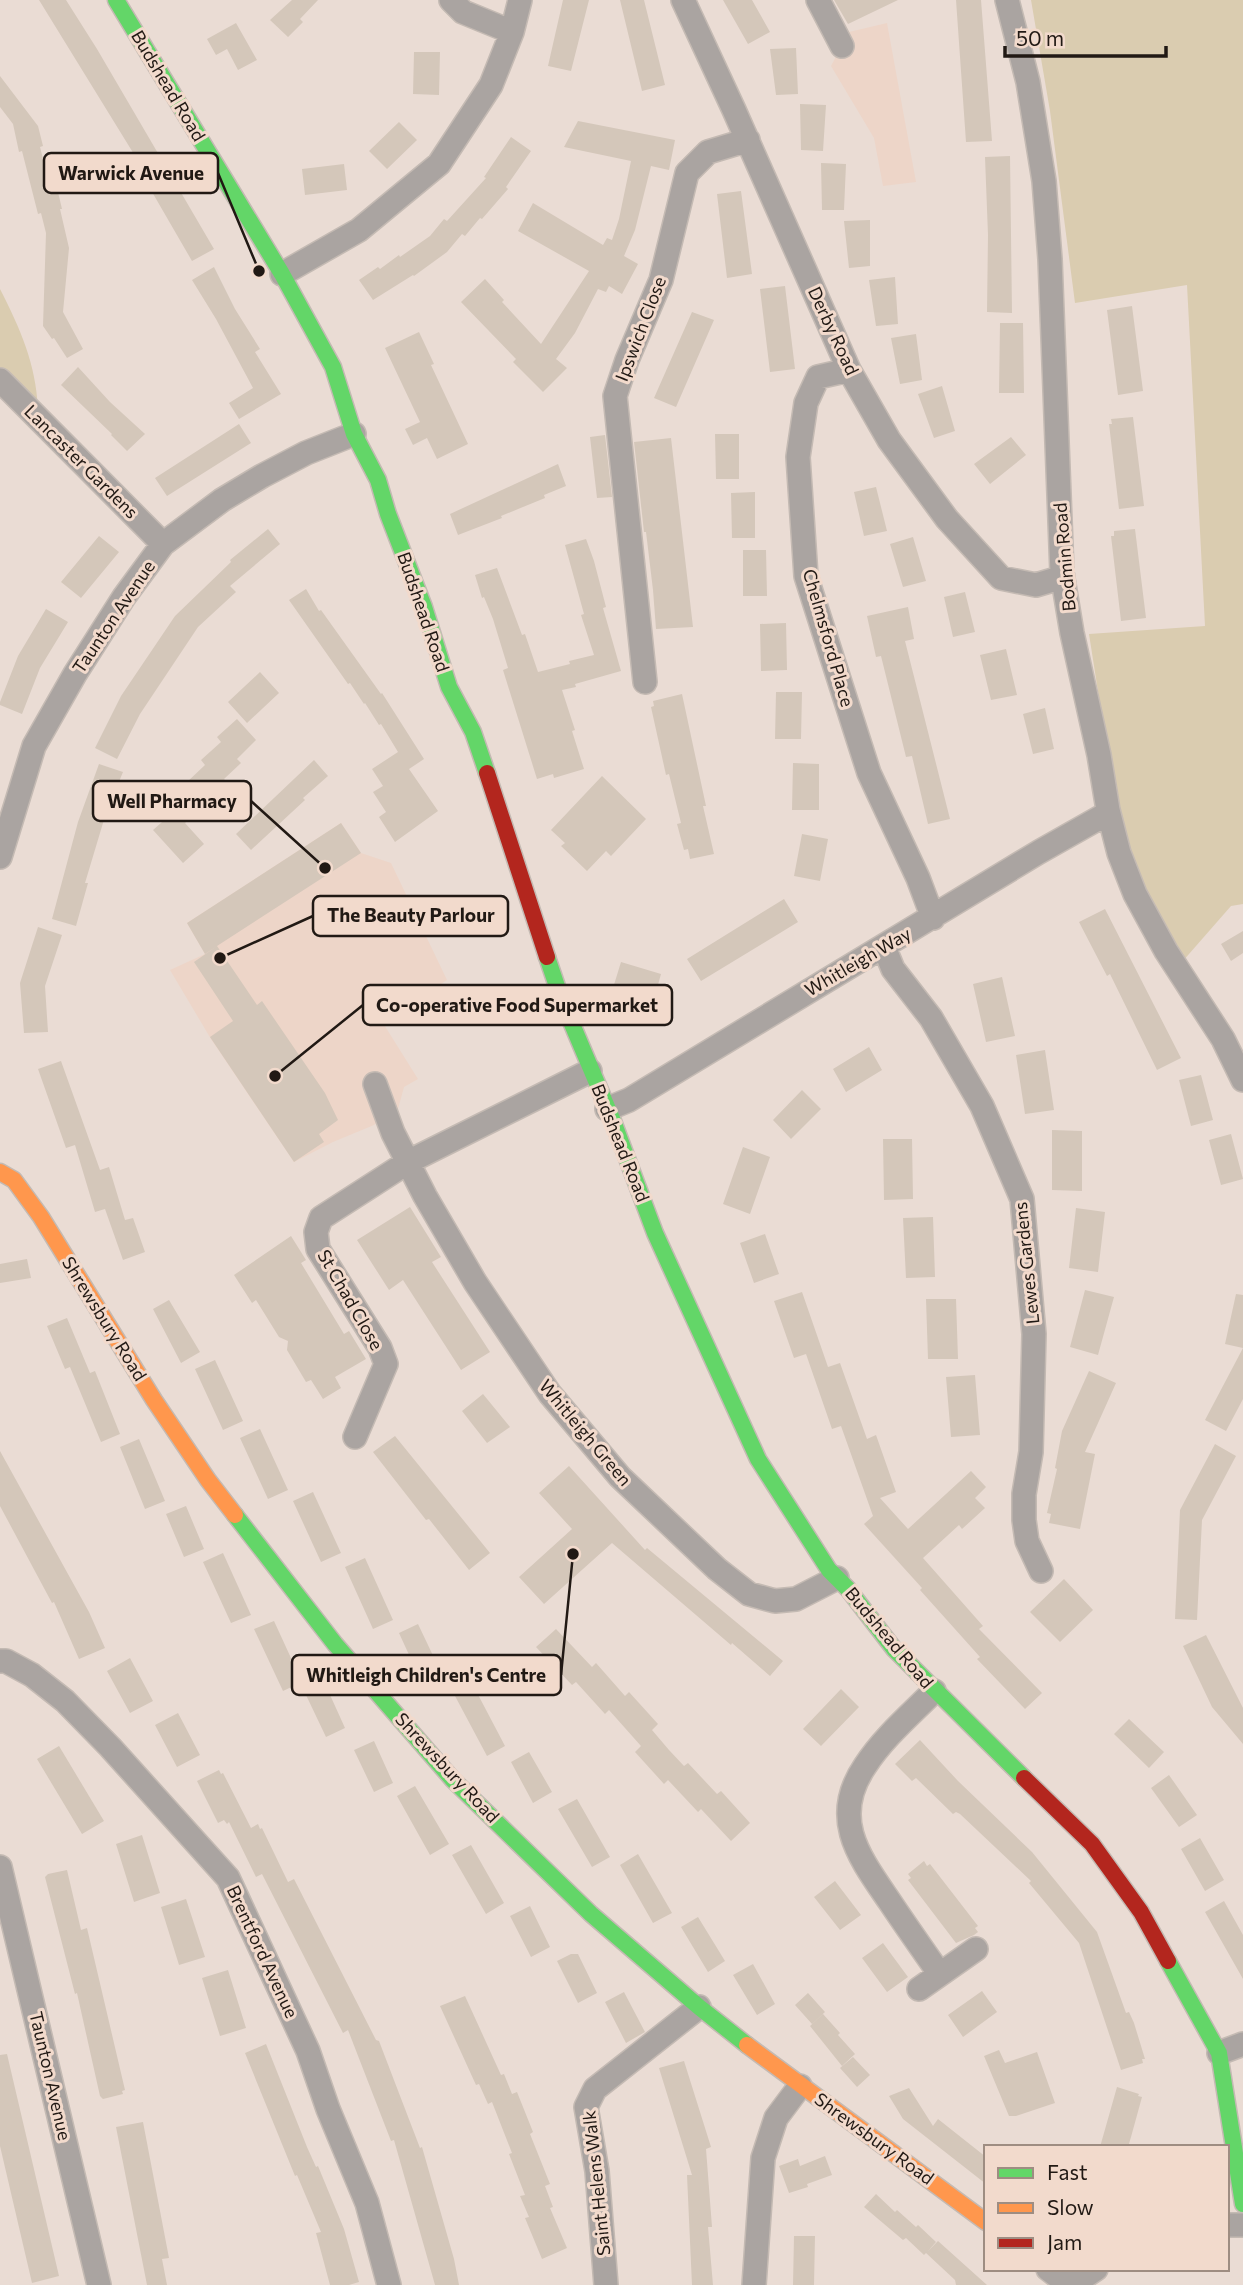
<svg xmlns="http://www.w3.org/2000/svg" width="1243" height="2285" viewBox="0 0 1243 2285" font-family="Commissioner,sans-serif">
	<rect width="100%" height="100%" fill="#eadcd4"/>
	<!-- built -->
	<path fill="#edd5c8" d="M887,23L916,182L883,186L874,138L831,66L849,32Z
		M341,823L361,853L391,863L447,980L383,1023L418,1079L404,1087L398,1109L374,1125L333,1142L294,1162L211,1039L170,970L205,954L187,923Z"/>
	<!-- green -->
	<path fill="#daccb0" d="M1031,0H1243V904L1231,906L1182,962L1126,870L1089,634L1205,626L1187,285L1075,303L1050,111Z
		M0,289C20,328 36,364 38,409L0,370Z"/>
	<!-- building -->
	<path fill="#d4c7ba" d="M39,0H66L97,49L214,249L192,261L137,166L140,164Z
		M292,0H318L300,19L303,22L288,37L270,20Z
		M563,0H589L571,71L548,66Z
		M620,0H644L665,85L642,91Z
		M723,0H752L770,32L748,44Z
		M834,0H898L848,24Z
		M956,0H981L992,141L966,142Z
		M236,23L257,60L238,70L227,49L216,55L207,39Z
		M796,48L798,94L776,95L770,49Z
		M414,52H440L439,95L413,94Z
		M0,76L38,126L43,146L40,147L51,190L57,188L62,209H60L69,248L63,312L83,349L67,358L54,338L52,339L43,326L46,233L41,213L38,214L22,151L19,152L13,124L0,107Z
		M800,104L826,105L823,151L801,150Z
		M578,121L675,140L669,170L651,166L635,230L624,256L638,264L622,294L609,286L606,292L598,289L575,333L556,359L567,368L543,392L513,362L516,359L461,302L485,279L504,300L502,302L541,344L589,271L518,231L533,203L603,245L607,238L612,240L619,219L631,161L564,147Z
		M399,122L417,140L387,169L369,151Z
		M511,137L531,151L506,187L508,189L482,219L480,218L465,236L462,234L447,252L414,276L413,275L373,300L359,280L378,267L380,269L399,255L400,257L430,236L444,219L447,221L486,178L484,177Z
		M1010,156L1012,313L987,312L988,235L985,157Z
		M821,163L846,164L844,210H822Z
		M344,164L347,190L305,195L302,169Z
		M741,191L752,274L727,278L717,194Z
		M870,220V266L849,268L844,221Z
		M214,267L235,309L260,349L255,352L281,394L239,419L229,403L253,388L216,319L192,280Z
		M895,277L898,324L876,326L869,280Z
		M785,286L795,369L770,372L760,289Z
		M1132,306L1143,391L1118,395L1107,310Z
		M692,312L714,320L676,407L654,398Z
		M1000,323H1023L1024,393H999Z
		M419,332L434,364L431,365L468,444L437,459L427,438L413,445L405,429L420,422L385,348Z
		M916,334L922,380L900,384L891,338Z
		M78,367L110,402L145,434L127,451L111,435L112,434L61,385Z
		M942,386L955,431L934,438L918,394Z
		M1133,417L1144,506L1119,509L1109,424H1112L1111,419Z
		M239,424L251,443L167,496L155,478Z
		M715,434H739V479H716Z
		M605,435L612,497L597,498L590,437Z
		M1011,437L1026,455L990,484L974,464Z
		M671,438L693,627L656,629L653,590L646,532H644L634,442Z
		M558,464L566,486L544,495L545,498L501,516L502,518L458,535L450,514Z
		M876,487L887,531L864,536L854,492Z
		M755,492V538H732L731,493Z
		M268,529L280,544L230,586L236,592L198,627L140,714L117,759L95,748L121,696L175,616L231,562L230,560Z
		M1135,529L1146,618L1121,621L1111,536H1114V531Z
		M99,536L119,552L81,598L61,582Z
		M913,537L926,581L903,587L890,544Z
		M586,539L594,561L606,607L603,608L621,671L575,684L576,687L562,690L575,730L572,731L584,769L554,778L553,774L537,779L503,670L508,668L493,619L484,597L482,598L475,575L497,568L522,635L525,634L538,672L570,664L569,661L594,655L581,615L584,614L565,545Z
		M743,550H766L767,596H743Z
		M306,589L319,611L321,610L381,694L382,693L424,759L409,769L438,811L395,842L379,817L386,812L373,792L383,786L372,769L398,752L381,724L379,725L365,703L364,704L350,683L348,684L289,600Z
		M965,592L975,632L953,637L944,597Z
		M908,607L914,639L905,641L950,819L928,824L912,756L906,757L881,656L876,657L867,616Z
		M46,609L68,622L40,668L22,714L0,705V702L18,656Z
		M786,623L787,670L761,671L760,624Z
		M1006,649L1017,695L991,700L980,655Z
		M260,672L279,693L247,723L228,702Z
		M776,692H802L801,739H775Z
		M682,694L706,806H703L714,854L690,859L688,849L684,850L677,824L681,823L669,774L666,775L651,707L654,706L653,701Z
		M1045,708L1054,749L1033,754L1023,714Z
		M237,719L256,740L237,759L241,763L224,779L228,783L185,823L204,844L183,863L153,830L195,793L186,783L205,765L201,760L221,742L217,737Z
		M314,760L328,776L303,798L305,800L251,850L236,834Z
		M793,763L819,764V810H792Z
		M99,764L123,772L106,813L85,883H88L76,926L52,919L78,822Z
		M602,776L646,819L611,856L606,851L587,871L561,846L565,843L551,830Z
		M341,823L361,853L217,946L257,1005L262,1001L325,1093L338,1120L319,1134L324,1142L294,1162L210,1037L233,1021L194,962L217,946L205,954L187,923Z
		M802,834L828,839L820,881L794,876Z
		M784,899L798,922L701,981L687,959Z
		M1105,909L1181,1058L1157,1070L1110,974L1107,976L1079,922Z
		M38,927L62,935L45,986L48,1032L24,1033L20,983Z
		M1243,931V953L1231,961L1221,944Z
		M621,962L661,974L654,999L613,988Z
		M1002,977L1015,1036L986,1042L973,984Z
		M869,1047L882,1070L846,1092L833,1069Z
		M1045,1050L1054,1110L1025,1114L1016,1055Z
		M61,1061L100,1170L109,1167L125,1220L133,1218L145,1252L123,1260L105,1209L95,1212L75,1145L66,1148L38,1069Z
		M1201,1075L1213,1120L1191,1126L1179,1080Z
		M802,1090L821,1109L791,1139L773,1120Z
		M1052,1130L1082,1131V1191L1052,1190Z
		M1231,1134L1243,1179L1221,1185L1209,1140Z
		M883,1139H912L913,1199L884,1200Z
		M743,1147L770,1157L750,1214L723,1204Z
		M410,1207L441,1257L432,1262L490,1352L461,1370L403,1280L389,1290L357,1240Z
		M1076,1208L1105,1212L1098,1272L1069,1268Z
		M933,1217L935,1277L906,1278L903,1218Z
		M765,1234L779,1274L754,1283L740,1243Z
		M291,1236L306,1260L301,1263L344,1334L349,1331L366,1359L335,1377L341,1388L323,1399L311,1380L306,1382L287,1350L288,1341L279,1337L256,1300L252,1303L234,1275Z
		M27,1259L31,1278L0,1283V1264Z
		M1085,1290L1114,1297L1098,1355L1070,1347Z
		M802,1292L828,1367L840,1363L867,1439L876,1435L896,1492L880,1498L908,1529L971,1471L986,1487L975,1498L985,1508L962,1529L959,1525L923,1558L983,1626L979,1629L1042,1693L1025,1709L977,1659L980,1657L920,1590L922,1588L864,1524L873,1516L841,1426L832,1429L806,1354L794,1358L774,1301Z
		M1236,1294L1243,1295V1399L1226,1431L1205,1420L1243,1348L1225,1344Z
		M926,1299H956L958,1359H928Z
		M169,1300L200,1352L181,1363L153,1309Z
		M67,1318L90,1373L95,1371L120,1434L101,1442L70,1367L65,1369L47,1326Z
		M215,1360L243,1421L223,1430L195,1369Z
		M1089,1371L1116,1383L1085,1452L1095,1454L1080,1529L1049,1523L1051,1514L1047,1513L1057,1469L1055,1468L1062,1431Z
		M975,1375L980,1435L951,1437L946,1377Z
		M483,1394L510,1427L487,1443L462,1411Z
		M260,1429L288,1490L268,1499L240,1438Z
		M395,1436L490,1553L469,1570L429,1519L426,1520L373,1452Z
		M139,1439L165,1501L145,1509L120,1447Z
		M1215,1444L1236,1456L1202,1520L1197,1620L1175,1619L1180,1510Z
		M0,1451L89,1612L105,1648L79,1659L54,1602L52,1603L0,1506Z
		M569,1466L645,1550L647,1548L783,1661L770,1676L732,1643L731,1645L612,1543L544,1604L519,1577L572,1529L539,1493Z
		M313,1492L341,1553L321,1562L293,1501Z
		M186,1506L204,1549L184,1557L166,1514Z
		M223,1553L251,1615L231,1623L203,1562Z
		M365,1558L393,1620L373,1629L345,1567Z
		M1064,1579L1093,1610L1060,1642L1030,1612Z
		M274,1621L302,1682L283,1691L254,1629Z
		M418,1624L447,1685L427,1694L399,1633Z
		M556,1629L592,1667L596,1663L625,1696L629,1692L658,1724L652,1730L669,1750L684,1766L688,1763L717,1794L721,1791L750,1823L731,1841L701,1809L698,1812L668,1780L664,1784L635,1752L641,1746L609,1710L605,1714L576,1682L572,1685L536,1647Z
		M1206,1635L1243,1708V1744L1212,1707L1183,1646Z
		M130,1658L153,1701L130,1713L107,1671Z
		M326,1686L345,1728L326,1737L306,1695Z
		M474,1687L505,1746L487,1756L455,1696Z
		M841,1689L859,1707L821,1746L803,1729Z
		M178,1713L200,1755L177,1767L155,1725Z
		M1129,1719L1164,1752L1149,1768L1114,1734Z
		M920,1740L958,1781L1032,1852L1097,1932L1126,2013L1129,2012L1134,2023L1145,2059H1142L1143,2063L1121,2070L1079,1943L1029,1883L1031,1881L960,1814L956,1812L953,1814L916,1778L912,1781L895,1764Z
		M374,1741L393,1783L374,1792L354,1750Z
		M59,1746L104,1821L82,1834L37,1759Z
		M529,1752L552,1792L533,1803L511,1762Z
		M219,1770L221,1774L223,1773L251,1828L258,1824L260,1829L262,1828L288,1882L294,1879L376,2040L379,2041L420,2148L422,2147L454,2259L459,2285H435L394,2140L391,2141L348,2030L343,2033L262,1874L256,1877L229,1822L227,1824L224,1820L218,1823L197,1781Z
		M1169,1775L1197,1815L1179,1827L1151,1788Z
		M415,1786L449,1844L430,1855L397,1796Z
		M577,1799L610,1857L592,1867L558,1809Z
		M142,1835L160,1893L134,1902L116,1844Z
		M1200,1838L1224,1880L1205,1891L1181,1849Z
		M471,1845L504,1903L486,1914L452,1855Z
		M638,1854L672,1913L653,1923L620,1865Z
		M924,1861L927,1866L930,1864L978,1926L975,1928L978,1932L974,1935L956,1943L908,1880L911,1878L908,1874Z
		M67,1870L81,1930L87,1928L125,2090L122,2091L123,2094L103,2099L100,2096L77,1993L75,1994L45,1877L48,1874Z
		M835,1881L861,1915L840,1930L814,1897Z
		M186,1899L205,1957L179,1965L161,1907Z
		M1224,1901L1243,1935V1979L1205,1912Z
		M530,1906L550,1947L531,1957L510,1916Z
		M698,1917L725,1961L708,1972L681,1927Z
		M883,1943L908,1977L887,1992L862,1958Z
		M571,1954H578L597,1993L578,2003L557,1961Z
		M753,1964L775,2004L757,2015L733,1975Z
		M228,1970L246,2028L220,2036L202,1978Z
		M982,1991L997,2012L963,2037L948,2015Z
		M624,1992L645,2032L626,2043L605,2002Z
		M808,1993L825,2012L812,2024L795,2005Z
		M465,1996L501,2075L504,2074L512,2094L517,2092L533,2132L530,2134L550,2184L545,2186L553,2207L550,2208L567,2248L542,2259L525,2218L529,2217L520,2196L525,2195L509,2154L512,2153L492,2102L488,2104L479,2084L476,2085L440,2006Z
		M823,2014L840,2033L836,2037L838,2035L855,2054L842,2066L810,2026Z
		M266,2044L307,2147L316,2167L318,2166L344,2229L359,2282L349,2285H330L316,2233L321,2232L297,2175L295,2176L245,2053Z
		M999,2050L1005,2063L1037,2052L1055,2103L1016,2116H1009L984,2056Z
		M7,2054L59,2276L32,2283L0,2146V2055Z
		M853,2057L870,2075L857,2087L840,2068Z
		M684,2061L711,2147L706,2149L712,2227H708L713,2285H692L687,2175H692L659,2068Z
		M1117,2087L1139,2094L1138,2096L1142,2097L1131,2137L1128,2147H1100Z
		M909,2088L933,2126L938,2119L986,2157V2184L903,2119L889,2096Z
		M143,2122L169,2258L162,2259L167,2285H147L116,2127Z
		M825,2156L832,2175L807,2184L808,2187L789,2193L779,2166L798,2159L800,2166Z
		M876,2194L895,2212L897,2210L916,2227L918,2225L936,2242L928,2251L938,2241L987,2285H956L955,2280L926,2253L924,2255L906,2238L903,2240L864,2207Z
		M794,2236H815L814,2285H793Z"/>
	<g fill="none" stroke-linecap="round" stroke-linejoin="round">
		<!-- street casing -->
		<g stroke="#c4bab3" stroke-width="26">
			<path id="street" d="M451,0L463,12L512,32
				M683,0L734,110L849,370L889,440L947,519L1001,578L1036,585L1063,577
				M818,0L842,46
				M1007,0L1028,82L1044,181L1050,259L1062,573L1072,633L1099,755L1108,810L1119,853L1135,894L1166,951L1223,1039L1243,1080
				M282,274L359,230L439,164L491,85L512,32L520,0
				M849,370L818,377L806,403L798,457L806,576L869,773L918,878L933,918
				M0,380L163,544
				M645,682L615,396L627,360L661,280L687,173L708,152L748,140
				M0,857L34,746L75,674L124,597L163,544L222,500L262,476L306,453L354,434
				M884,947L893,969L931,1018L982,1106L1022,1199L1034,1334L1031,1452L1024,1494V1520L1027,1541L1041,1571
				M375,1084L393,1133L425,1196L475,1282L550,1394L620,1477L717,1569L749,1594L775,1601L796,1599L837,1578
				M607,1109L629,1100L1039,852L1108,813
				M355,1437L386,1364L380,1348L318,1249L316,1232L321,1218L408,1162L590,1071
				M0,1661H6L32,1675L65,1701L110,1747L228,1878L308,2051L328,2109L367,2203L389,2285
				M934,1691C910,1715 883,1738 865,1766C829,1819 860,1858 890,1902C906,1926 923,1950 939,1973
				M0,1867L99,2285
				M919,1989L976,1949
				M1219,2053L1243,2044
				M1227,2225H1243
				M1048,2269L1069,2285
				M606,2285L597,2171L586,2107L595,2089L699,2007
				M754,2285L763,2158L776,2118L800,2086
				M1072,2285L1096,2269"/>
		</g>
		<!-- fast casing -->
		<g stroke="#c4bab3" stroke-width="19">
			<path id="fast" d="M116,0L282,274L333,367L354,434L378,480L388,514L424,607L449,687L473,732L487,773
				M547,957L561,998L613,1121L655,1233L758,1459L829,1570L848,1589L894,1649L1024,1778
				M235,1515L335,1644L453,1780L591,1914L699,2007L747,2045
				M1168,1961L1219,2053L1243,2204"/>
		</g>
		<!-- slow casing -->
		<g stroke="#c4bab3" stroke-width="19">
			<path id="slow" d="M0,1172L14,1180L41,1217L154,1400L208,1480L235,1515
				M747,2045L986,2222"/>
		</g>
		<!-- jam casing -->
		<g stroke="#c4bab3" stroke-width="19">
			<path id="jam" d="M487,773L547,957
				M1024,1778L1092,1844L1141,1912L1168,1961"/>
		</g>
		<!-- street -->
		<use href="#street" stroke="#aaa4a1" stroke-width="23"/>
		<!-- fast -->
		<use href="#fast" stroke="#63d668" stroke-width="16"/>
		<!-- slow -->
		<use href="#slow" stroke="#ff974d" stroke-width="16"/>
		<!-- jam -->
		<use href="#jam" stroke="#b3261e" stroke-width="16"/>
	</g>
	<g text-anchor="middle" stroke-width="6" stroke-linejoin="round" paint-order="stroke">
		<!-- street labels -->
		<g font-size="18" fill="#211914" stroke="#f2dacc">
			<text transform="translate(168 86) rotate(59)" y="6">Budshead Road</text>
			<text transform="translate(641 329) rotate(-69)" y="6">Ipswich Close</text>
			<text transform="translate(833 331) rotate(65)" y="6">Derby Road</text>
			<text transform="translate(81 462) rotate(45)" y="6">Lancaster Gardens</text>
			<text transform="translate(1065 557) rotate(-95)" y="6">Bodmin Road</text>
			<text transform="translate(423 612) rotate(71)" y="6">Budshead Road</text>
			<text transform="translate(114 617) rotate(-56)" y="6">Taunton Avenue</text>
			<text transform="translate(828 638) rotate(74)" y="6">Chelmsford Place</text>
			<text transform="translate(858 962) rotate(-30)" y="6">Whitleigh Way</text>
			<text transform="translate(620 1143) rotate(68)" y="6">Budshead Road</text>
			<text transform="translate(1027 1263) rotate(-96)" y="6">Lewes Gardens</text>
			<text transform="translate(350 1300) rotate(60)" y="6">St Chad Close</text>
			<text transform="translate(104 1319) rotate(58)" y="6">Shrewsbury Road</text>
			<text transform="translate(585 1433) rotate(50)" y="6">Whitleigh Green</text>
			<text transform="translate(889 1638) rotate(50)" y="6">Budshead Road</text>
			<text transform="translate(447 1768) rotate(47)" y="6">Shrewsbury Road</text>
			<text transform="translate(262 1952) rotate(65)" y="6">Brentford Avenue</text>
			<text transform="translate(50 2076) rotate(77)" y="6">Taunton Avenue</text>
			<text transform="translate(874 2139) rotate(36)" y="6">Shrewsbury Road</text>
			<text transform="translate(597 2183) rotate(-96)" y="6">Saint Helens Walk</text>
		</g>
	</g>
	<!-- callouts -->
	<path fill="none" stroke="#211914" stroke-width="2.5" d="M259 271L218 173M325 868L251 801M220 958L313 916M275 1076L363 1005M573 1554L561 1675"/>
	<g fill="#211914" stroke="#f2dacc" stroke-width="2.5">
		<circle cx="259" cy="271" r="7"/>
		<circle cx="325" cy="868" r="7"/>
		<circle cx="220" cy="958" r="7"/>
		<circle cx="275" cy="1076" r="7"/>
		<circle cx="573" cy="1554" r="7"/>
	</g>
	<g fill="#f2dacc" stroke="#211914" stroke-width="2.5">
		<rect x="44" y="153" width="174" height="40" rx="7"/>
		<rect x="93" y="781" width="158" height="40" rx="7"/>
		<rect x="313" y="896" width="195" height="40" rx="7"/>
		<rect x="363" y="985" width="309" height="40" rx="7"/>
		<rect x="292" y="1655" width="269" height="40" rx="7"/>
	</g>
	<g font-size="19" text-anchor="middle" font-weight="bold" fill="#211914">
		<text x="131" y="180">Warwick Avenue</text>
		<text x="172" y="808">Well Pharmacy</text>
		<text x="411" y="922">The Beauty Parlour</text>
		<text x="517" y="1012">Co-operative Food Supermarket</text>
		<text x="426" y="1682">Whitleigh Children's Centre</text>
	</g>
	<!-- legend -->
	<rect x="984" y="2145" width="245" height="126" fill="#f2dacc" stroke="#9e8d82" stroke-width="2"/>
	<rect x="998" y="2168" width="35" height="10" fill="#63d668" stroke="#9e8d82" stroke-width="2"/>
	<text x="1047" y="2180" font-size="21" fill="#211914">Fast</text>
	<rect x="998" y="2203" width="35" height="10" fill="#ff974d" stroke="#9e8d82" stroke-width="2"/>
	<text x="1047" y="2215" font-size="21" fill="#211914">Slow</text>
	<rect x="998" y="2238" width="35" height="10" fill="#b3261e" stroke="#9e8d82" stroke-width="2"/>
	<text x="1047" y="2250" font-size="21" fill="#211914">Jam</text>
	<!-- scale -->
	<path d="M1005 46v10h161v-10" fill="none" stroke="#211914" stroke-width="3.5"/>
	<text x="1016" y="46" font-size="21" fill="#211914" stroke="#f2dacc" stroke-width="5" paint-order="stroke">50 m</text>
</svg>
